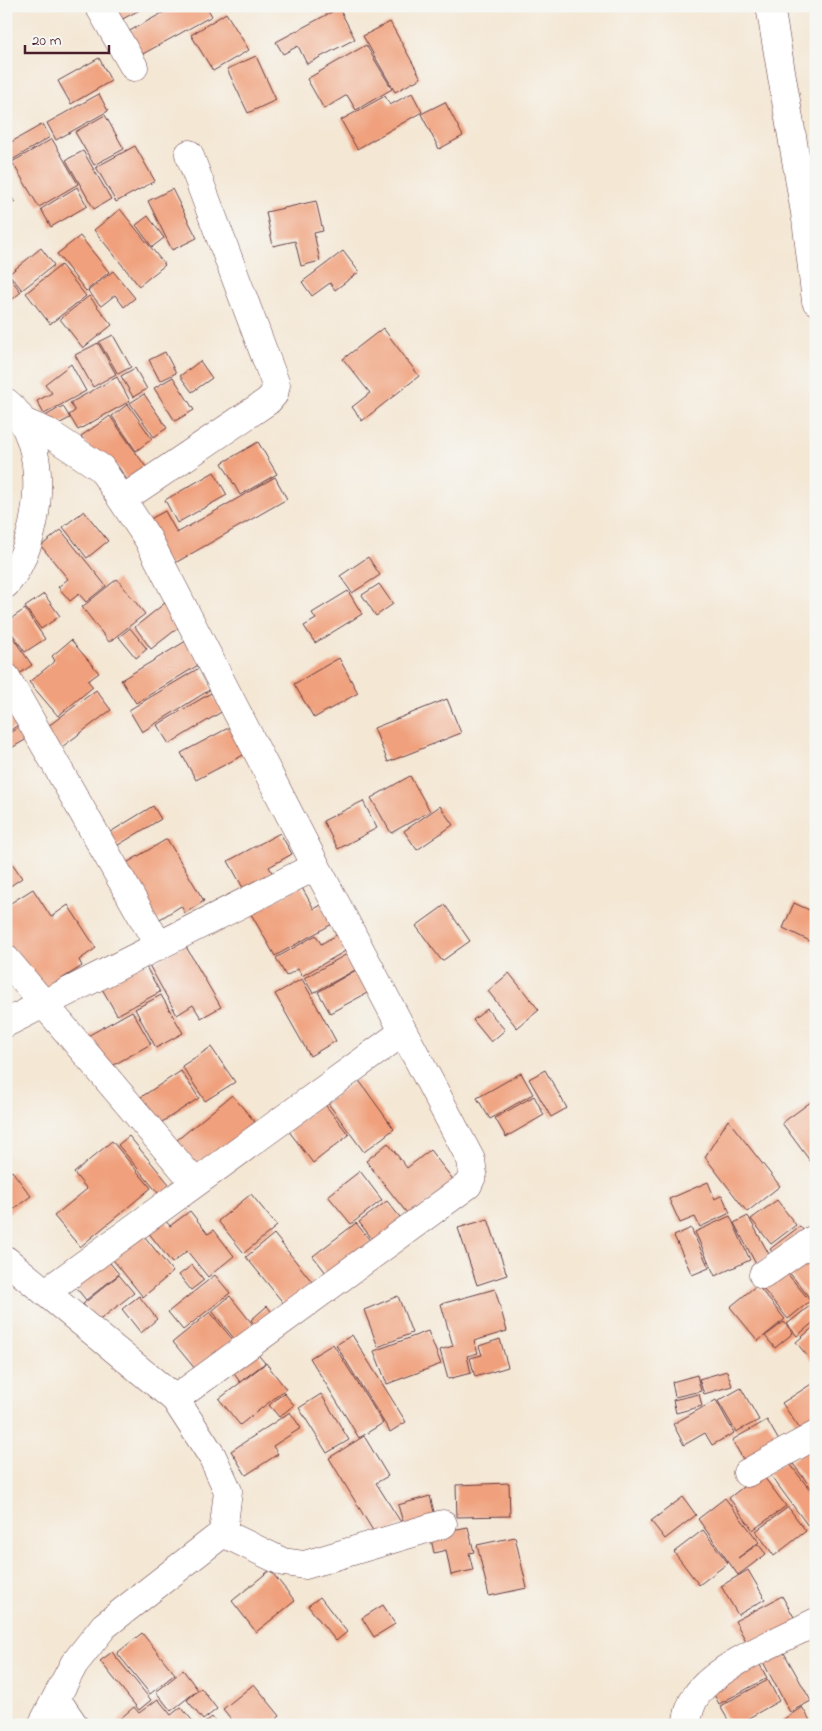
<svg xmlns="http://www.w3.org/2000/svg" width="822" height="1731" viewBox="0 0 822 1731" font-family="'Indie Flower',sans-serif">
	<rect width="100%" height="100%" fill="#f6f6f2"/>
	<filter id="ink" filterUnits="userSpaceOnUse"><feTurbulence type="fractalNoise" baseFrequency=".02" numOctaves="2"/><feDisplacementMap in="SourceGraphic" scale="10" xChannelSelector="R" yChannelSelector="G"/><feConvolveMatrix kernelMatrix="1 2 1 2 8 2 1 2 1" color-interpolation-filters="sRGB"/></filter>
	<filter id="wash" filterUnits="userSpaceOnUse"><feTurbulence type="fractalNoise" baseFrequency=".0096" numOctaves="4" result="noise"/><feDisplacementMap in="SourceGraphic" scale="20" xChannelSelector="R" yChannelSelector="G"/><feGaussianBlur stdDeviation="1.12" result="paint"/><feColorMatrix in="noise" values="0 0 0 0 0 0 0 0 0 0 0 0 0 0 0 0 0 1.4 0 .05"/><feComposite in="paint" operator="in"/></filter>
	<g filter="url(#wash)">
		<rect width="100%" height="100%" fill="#f4e7d4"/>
		<g id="blocks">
			<!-- building -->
			<path fill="#f0a07c" d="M109,6H147L117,22Z
				M175,6H206L212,16L139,56L126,33Z
				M339,8L355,39L307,64L298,46L283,54L276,42Z
				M226,13L249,50L213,71L191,35Z
				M390,22L421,78L395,92L363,36Z
				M366,45L392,89L356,110L347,95L324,109L307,79Z
				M256,56L276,100L248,113L227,69Z
				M99,58L111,81L71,104L58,81Z
				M412,93L422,112L357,149L341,120L385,96L390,105Z
				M99,94L108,111L56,140L47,123Z
				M445,102L463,136L439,149L421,114Z
				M105,115L124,149L94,165L75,132Z
				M43,124L50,137L12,160L6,145Z
				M52,139L78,184L39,207L12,162Z
				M135,146L155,181L116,202L96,167Z
				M83,151L111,199L94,209L66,160Z
				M77,187L87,206L51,227L41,209Z
				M172,189L197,238L172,250L148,201Z
				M6,191L15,202L6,208Z
				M316,201L323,231L314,233L320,261L301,266L295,241L273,246L266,212Z
				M120,209L165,265L139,286L94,230Z
				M148,216L164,238L152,247L136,225Z
				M80,236L109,272L86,291L57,254Z
				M41,248L54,265L22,290L9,274Z
				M343,251L359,272L335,290L330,283L312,296L302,282Z
				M61,265L86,296L50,324L26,293Z
				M113,271L135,298L124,307L115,295L101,306L88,291Z
				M10,278L21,292L8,303L6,300V281Z
				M89,296L112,325L83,348L60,319Z
				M383,328L419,376L362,421L352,407L370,393L343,359Z
				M113,335L131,367L118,374L99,342Z
				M98,343L116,374L93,387L75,355Z
				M165,352L176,373L160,381L149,360Z
				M200,361L212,378L192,392L180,376Z
				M71,364L86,391L44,414L37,401L52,393L45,384Z
				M135,368L147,389L133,397L121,376Z
				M117,377L130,401L78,430L69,415L75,411L70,403Z
				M173,377L194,410L175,421L154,388Z
				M144,394L167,428L154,437L130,403Z
				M128,404L152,439L136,451L112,416Z
				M63,406L70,418L47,430L40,419Z
				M110,416L146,467L127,480L117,465L107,472L81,436Z
				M258,442L277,474L240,495L222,463Z
				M214,472L227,495L177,523L165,500Z
				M275,477L287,499L168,567L143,523L165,511L177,533Z
				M84,511L108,541L87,558L63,527Z
				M61,530L106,586L86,602L79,594L70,601L58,587L68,579L41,546Z
				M368,557L380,575L352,593L340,576Z
				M117,579L145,614L109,642L82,607Z
				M379,584L393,604L376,616L362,595Z
				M348,591L362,614L315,643L304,626L316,619L312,613Z
				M44,594L60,616L41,629L25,607Z
				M165,603L182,625L151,649L135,627Z
				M25,609L45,639L25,652L6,625V622Z
				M6,628L32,665L15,677L6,665Z
				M130,628L147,649L136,658L119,637Z
				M71,640L99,673L88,681L93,687L58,716L29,682L55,661L52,656Z
				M186,641L200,664L136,703L121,680Z
				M339,658L358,693L314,718L294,684Z
				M199,668L211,689L142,732L129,710Z
				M96,690L111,710L54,753L39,733Z
				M211,693L223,711L169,744L157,725Z
				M447,699L461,733L388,762L374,728Z
				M6,703L20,724L6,733Z
				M232,726L247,753L196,780L181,753Z
				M19,727L27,739L6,751V735Z
				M410,776L430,811L391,833L371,798Z
				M363,801L377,828L338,849L323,821Z
				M153,806L161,819L115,847L107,834Z
				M440,806L453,825L417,850L404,831Z
				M280,833L292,854L269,867L276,879L247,895L228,861Z
				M167,839L204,901L185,913L181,906L152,924L118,868Z
				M6,854L22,878L6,889Z
				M301,886L314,909L323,904L334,923L275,956L251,914Z
				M33,889L51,917L68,905L96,948L79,960L82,966L38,994L6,944V906Z
				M794,903L816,913L814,943L783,928Z
				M445,905L470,941L442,961L416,926Z
				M338,934L347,950L302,976L298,969L286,976L276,958L316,935L321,944Z
				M185,945L221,1007L201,1018L193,1005L177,1015L149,965Z
				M349,953L357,969L313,993L304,978Z
				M144,963L160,992L117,1015L101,987Z
				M356,970L369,992L330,1013L318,992Z
				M509,973L539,1010L517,1028L488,991Z
				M302,979L336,1041L310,1056L275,994Z
				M161,995L183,1033L156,1048L135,1009Z
				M487,1009L505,1030L491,1042L473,1020Z
				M132,1011L151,1044L103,1071L84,1038Z
				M211,1047L235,1082L205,1101L182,1066Z
				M545,1070L567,1108L551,1117L529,1079Z
				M181,1071L199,1098L156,1126L138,1099Z
				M521,1073L533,1094L490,1119L477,1098Z
				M358,1079L394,1129L364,1152L327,1102Z
				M232,1095L255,1122L198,1168L176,1141Z
				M534,1096L544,1115L506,1137L495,1118Z
				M812,1101L816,1106V1169L782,1123Z
				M323,1102L349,1135L313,1163L288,1130Z
				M728,1120L780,1186L747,1212L705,1157Z
				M129,1136L174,1190L163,1199L118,1145Z
				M112,1141L151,1188L80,1247L54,1216L87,1189L74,1173Z
				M388,1143L407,1168L430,1150L455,1182L410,1217L366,1161Z
				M12,1171L31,1196L6,1215V1176Z
				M360,1171L382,1200L351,1224L328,1196Z
				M708,1182L715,1199L722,1195L730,1213L700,1227L695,1217L680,1223L669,1199Z
				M251,1194L277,1226L244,1253L218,1221Z
				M777,1200L796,1225L771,1244L751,1219Z
				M387,1201L404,1222L376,1244L359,1222Z
				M190,1211L208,1234L214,1230L234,1256L208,1277L187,1251L172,1263L148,1232L164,1219L170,1226Z
				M730,1216L750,1260L715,1276L695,1232Z
				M748,1216L770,1256L756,1264L734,1223Z
				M488,1219L507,1275L477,1285L458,1228Z
				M356,1223L373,1244L330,1278L313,1256Z
				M800,1226L808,1237L778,1260L770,1249Z
				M691,1228L709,1268L692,1275L674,1236Z
				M141,1232L173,1272L143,1297L110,1256Z
				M274,1234L313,1283L285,1305L246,1257Z
				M803,1250L816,1266V1298L812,1301L784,1266Z
				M106,1258L119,1274L86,1300L73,1284Z
				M192,1265L204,1280L191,1290L179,1275Z
				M781,1266L810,1301L788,1319L759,1284Z
				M119,1275L134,1293L97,1322L83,1304Z
				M215,1275L230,1293L183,1330L168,1312Z
				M757,1285L785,1319L758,1341L730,1307Z
				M495,1289L507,1331L474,1341L478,1353L467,1356L471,1373L448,1379L440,1350L453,1346L441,1304Z
				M139,1296L157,1319L141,1333L122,1309Z
				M230,1296L254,1326L236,1341L212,1311Z
				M398,1296L412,1333L378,1347L364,1310Z
				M816,1301V1320L797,1336L787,1324Z
				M267,1306L275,1316L259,1329L251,1320Z
				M210,1312L233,1340L196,1370L173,1342Z
				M784,1322L793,1333L775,1348L765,1336Z
				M816,1325V1367L796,1342Z
				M428,1331L441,1364L387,1384L374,1351Z
				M352,1335L406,1422L390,1432L336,1345Z
				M500,1339L508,1367L475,1377L470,1358L482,1355L479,1346Z
				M333,1344L383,1423L359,1438L310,1358Z
				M254,1350L265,1363L240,1382L230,1368Z
				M266,1363L286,1389L240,1425L219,1399Z
				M727,1371L732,1386L704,1394L699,1379Z
				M697,1375L701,1391L675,1397L672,1382Z
				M816,1381V1428L804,1435L782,1403Z
				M741,1388L759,1420L736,1432L718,1401Z
				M284,1393L294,1405L279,1417L269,1405Z
				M321,1394L349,1440L327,1453L299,1408Z
				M699,1394L702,1406L676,1413L673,1400Z
				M716,1400L734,1433L712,1445L705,1433L684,1445L673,1424Z
				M290,1412L301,1428L273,1446L278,1454L246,1475L231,1451Z
				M767,1420L782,1446L747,1466L732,1440Z
				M364,1436L388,1476L376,1483L402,1524L378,1539L329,1458Z
				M816,1443V1491L814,1492L791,1461Z
				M787,1460L816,1498L814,1534L769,1473Z
				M761,1473L786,1506L753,1530L729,1498Z
				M509,1483L510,1516L457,1517L456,1485Z
				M430,1496L436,1520L405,1529L398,1505Z
				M683,1497L696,1515L665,1539L651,1521Z
				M725,1498L759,1542L738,1558L758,1544L766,1554L738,1575L698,1519Z
				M788,1507L806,1531L774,1556L756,1531Z
				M468,1527L474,1552L469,1553L473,1570L451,1575L446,1550L434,1553L430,1534Z
				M703,1530L728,1563L699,1585L674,1552Z
				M515,1537L527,1588L489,1596L477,1545Z
				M270,1570L295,1601L256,1632L232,1601Z
				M748,1570L765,1599L738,1615L721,1586Z
				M782,1596L799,1626L752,1652L735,1621Z
				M320,1597L347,1632L336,1641L308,1606Z
				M383,1605L395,1624L374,1637L362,1618Z
				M142,1633L175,1674L150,1694L117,1653Z
				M783,1651L811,1701L790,1712L763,1662Z
				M112,1652L151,1700L139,1710L100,1661Z
				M759,1663L767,1678L719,1704L711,1689Z
				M183,1670L198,1690L171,1711L156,1692Z
				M768,1680L779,1701L736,1725H731L720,1706Z
				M254,1684L280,1716L269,1725H236L223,1709Z
				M201,1688L217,1709L203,1720L187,1700Z
				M158,1699L171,1715L181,1707L196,1725H119L116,1722L134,1707L139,1713Z
				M802,1707L813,1725H775Z
				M212,1717L218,1725H202Z"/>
		</g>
	</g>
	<g filter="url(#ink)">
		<use href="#blocks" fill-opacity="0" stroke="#643d44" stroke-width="1"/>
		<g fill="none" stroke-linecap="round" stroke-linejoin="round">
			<!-- minor casing -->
			<g stroke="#643d44" stroke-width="29">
				<path id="minor" d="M99,6L134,67
					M770,6L806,219L816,301
					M6,402C53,440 42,542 6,584
					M23,422L47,432L101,468L148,539L316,866L471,1160L473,1174L468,1185L175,1399
					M123,499L268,401L274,394L276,385L189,154
					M6,677L159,946
					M6,959L195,1183
					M6,1023L316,866
					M6,1260L175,1399L212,1456L228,1491L223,1533L104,1626L74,1664L42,1725
					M763,1275L816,1238
					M46,1292L403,1032
					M747,1473L816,1435
					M223,1533L283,1562L305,1565L443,1524
					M57,1700L74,1725
					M686,1725C688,1715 690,1705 696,1696C715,1666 783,1639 816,1622"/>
			</g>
			<!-- minor -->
			<use href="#minor" stroke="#fff" stroke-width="28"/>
		</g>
	</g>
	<!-- margin -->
	<rect width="822" height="1731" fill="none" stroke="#f6f6f2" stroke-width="25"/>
	<!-- scale -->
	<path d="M25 45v8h84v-8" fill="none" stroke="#4a1f2b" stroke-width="2.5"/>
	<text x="32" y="45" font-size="15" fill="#4a1f2b" stroke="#f6f6f2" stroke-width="4" paint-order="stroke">20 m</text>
</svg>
